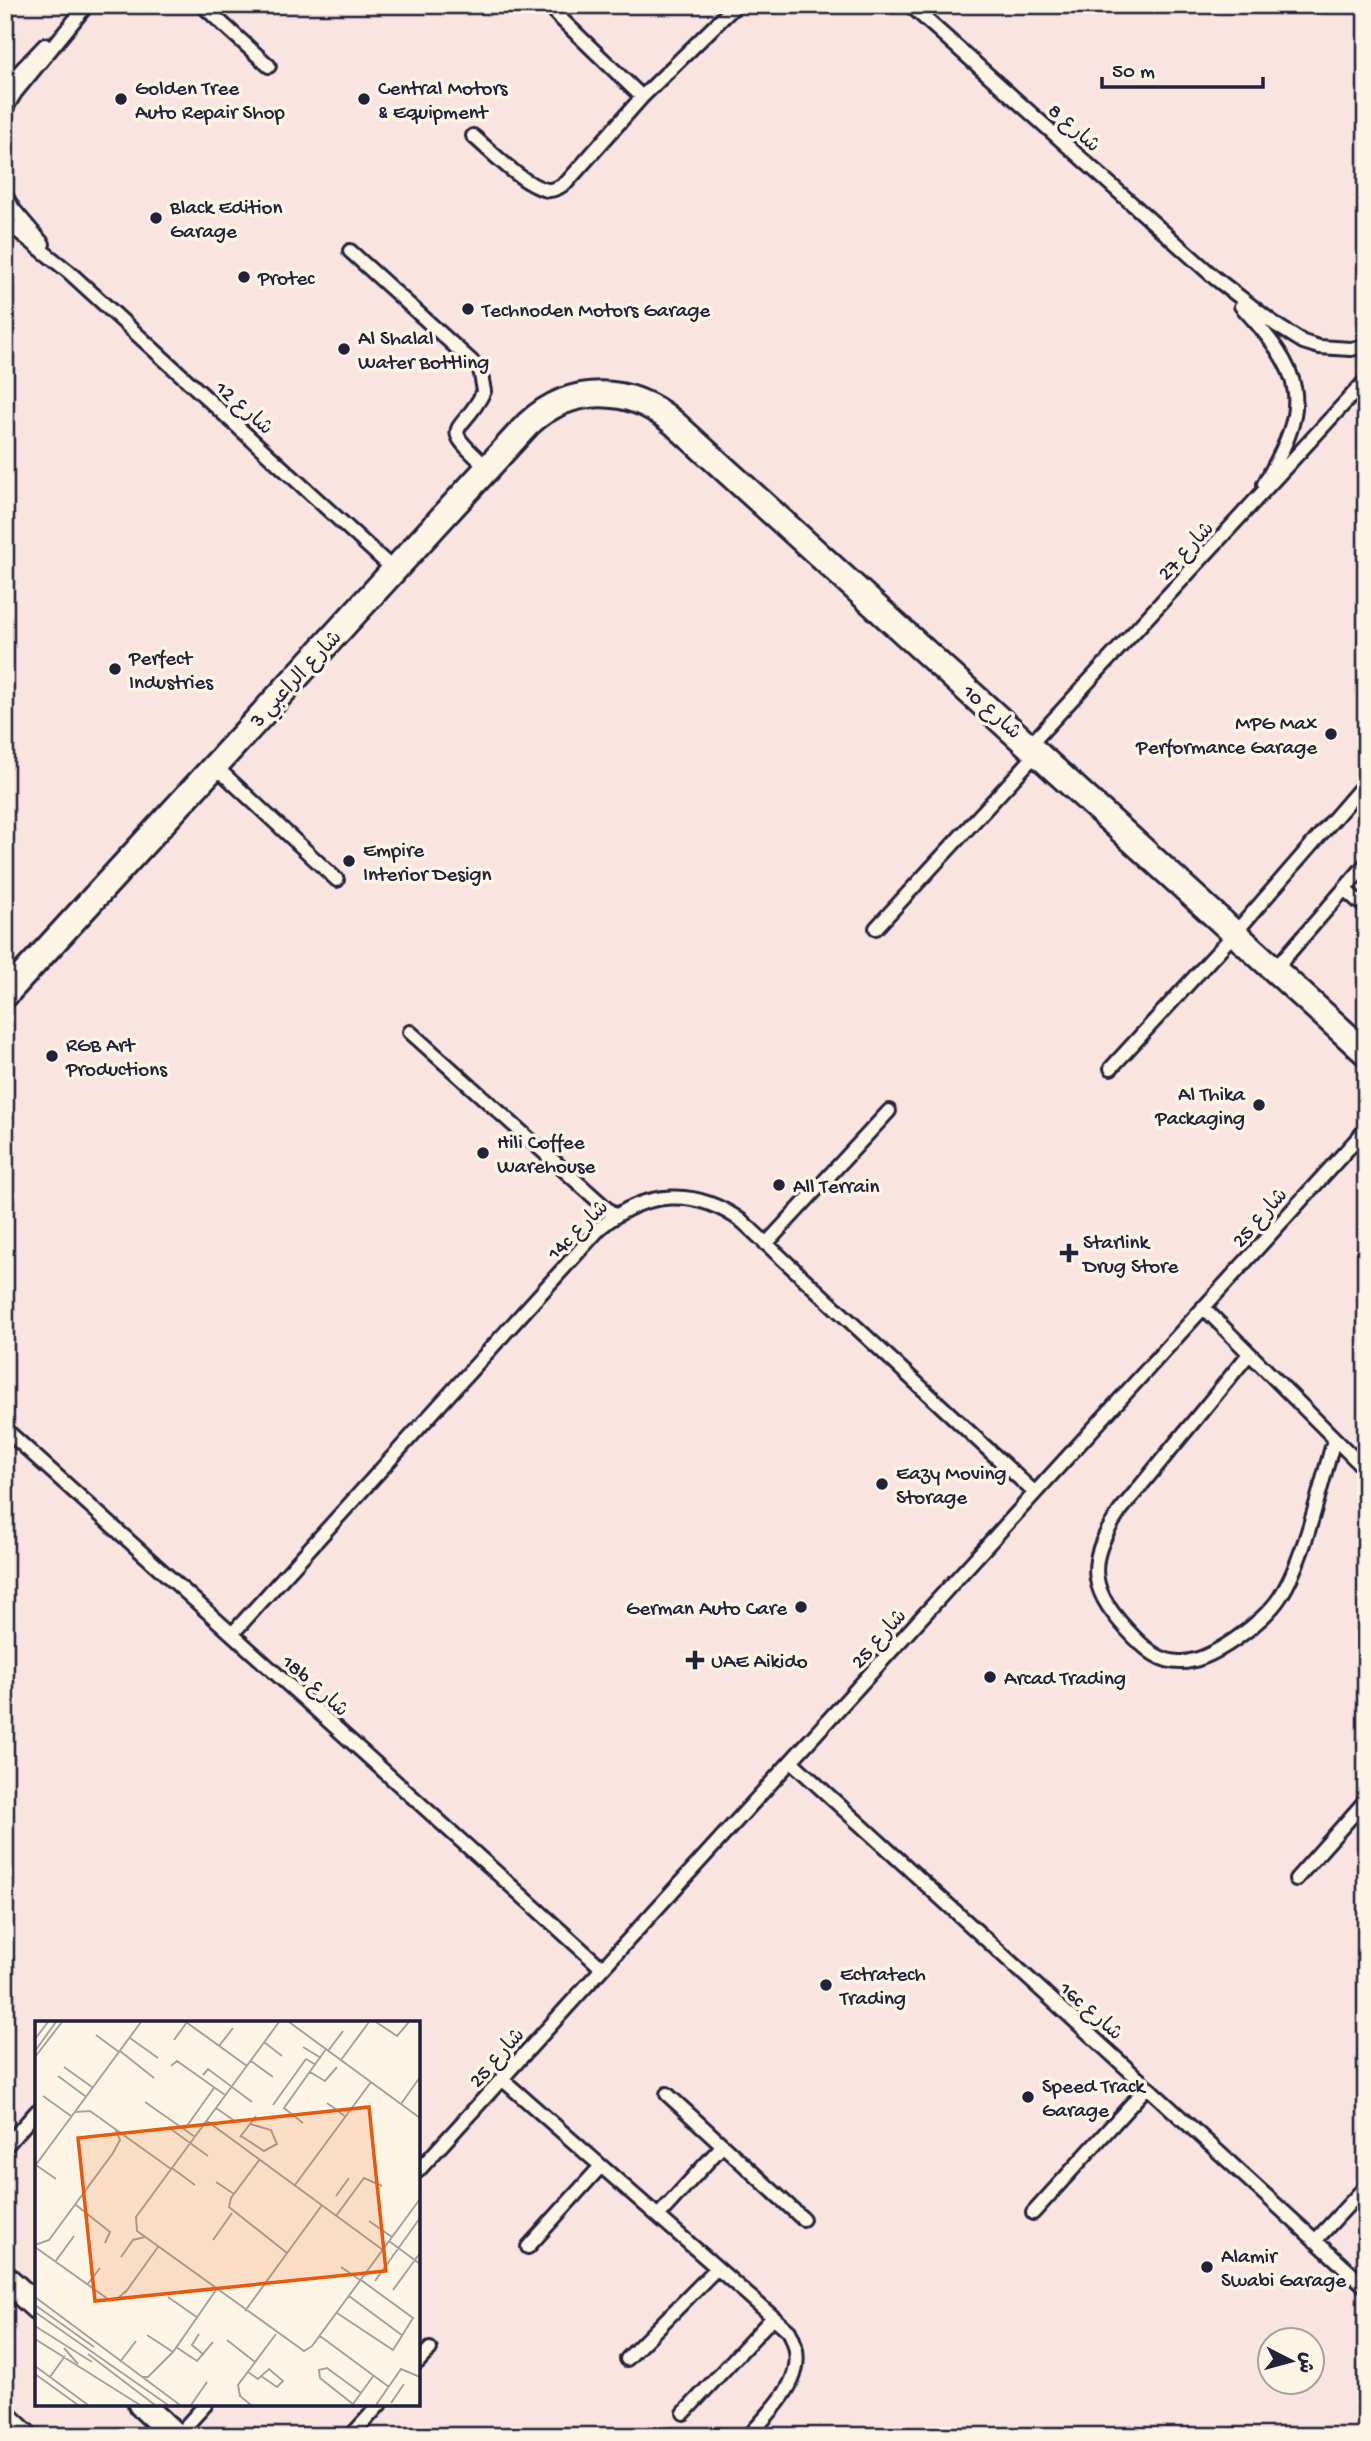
<svg xmlns="http://www.w3.org/2000/svg" width="1371" height="2441" viewBox="0 0 1371 2441" font-family="'Gochi Hand','Playpen Sans Arabic',sans-serif">
	<rect width="100%" height="100%" fill="#fcf5e5"/>
	<filter id="ink" filterUnits="userSpaceOnUse"><feTurbulence type="fractalNoise" baseFrequency=".0143" numOctaves="2"/><feDisplacementMap in="SourceGraphic" scale="14" xChannelSelector="R" yChannelSelector="G"/><feConvolveMatrix kernelMatrix="1 2 1 2 8 2 1 2 1" color-interpolation-filters="sRGB"/></filter>
	<g filter="url(#ink)">
		<!-- built -->
		<path fill="#f9e4e1" fill-rule="evenodd" d="M5,5H1366V2436H5ZM37,2023H418V2404H37ZM1270,2340H1312V2382H1270Z"/>
		<g fill="none" stroke-linecap="round" stroke-linejoin="round">
			<!-- lane casing -->
			<g stroke="#22223b" stroke-width="18">
				<path id="lane" d="M202,5L269,66
					M910,5L1215,278L1276,325L1303,342L1319,347L1351,349L1366,346
					M557,15L642,97
					M5,87L45,45
					M5,110L15,93L87,5
					M473,136C491,151 524,186 547,190C554,191 561,186 567,182L642,97L736,5
					M5,195L14,210L43,244
					M5,221L69,272L394,570
					M350,251L480,369L484,391C461,438 436,421 488,468
					M1241,306C1304,374 1313,402 1264,484
					M1030,745L1366,380
					M215,766L337,880
					M1344,889L1366,908
					M876,928L1038,752
					M1275,969L1366,864
					M410,1032L615,1216
					M1111,1068L1235,933L1366,782
					M766,1244L889,1111
					M1203,1307L1366,1470
					M1249,1354L1120,1511C1083,1565 1090,1592 1134,1637C1147,1650 1160,1662 1180,1662C1210,1663 1264,1622 1280,1597C1304,1561 1321,1484 1334,1440
					M5,1429L602,1968
					M232,1634L601,1227C645,1190 696,1187 743,1222L1035,1493
					M792,1762L1366,2287
					M1296,1879L1366,1800
					M502,2079L789,2331C813,2374 776,2404 749,2436
					M667,2094L803,2219
					M5,2147L37,2111
					M418,2171L1366,1129
					M1033,2213L1147,2087
					M658,2216L723,2145
					M1315,2241L1366,2186
					M528,2247L601,2166
					M627,2359L717,2268
					M418,2362L430,2349
					M5,2410L33,2436
					M684,2413L773,2317
					M177,2436L206,2404
					M351,2436L380,2404"/>
			</g>
			<!-- street casing -->
			<g stroke="#22223b" stroke-width="30">
				<path id="street" d="M5,995L528,424C571,384 630,385 674,423L1366,1053
					M5,2278L37,2307
					M141,2404L175,2436"/>
			</g>
			<!-- lane -->
			<use href="#lane" stroke="#fcf5e5" stroke-width="12"/>
			<!-- street -->
			<use href="#street" stroke="#fcf5e5" stroke-width="24"/>
		</g>
	</g>
	<!-- markers -->
	<g fill="#22223b" stroke="#fcf5e5" stroke-width="2.5">
		<circle cx="121" cy="99" r="7"/>
		<circle cx="364" cy="99" r="7"/>
		<circle cx="156" cy="218" r="7"/>
		<circle cx="244" cy="277" r="7"/>
		<circle cx="468" cy="309" r="7"/>
		<circle cx="344" cy="349" r="7"/>
		<circle cx="115" cy="669" r="7"/>
		<circle cx="1331" cy="734" r="7"/>
		<circle cx="349" cy="861" r="7"/>
		<circle cx="52" cy="1056" r="7"/>
		<circle cx="1259" cy="1105" r="7"/>
		<circle cx="483" cy="1153" r="7"/>
		<circle cx="779" cy="1185" r="7"/>
		<path d="M1065.5 1242.5h7v7h7v7h-7v7h-7v-7h-7v-7h7z"/>
		<circle cx="882" cy="1484" r="7"/>
		<circle cx="801" cy="1607" r="7"/>
		<path d="M691.5 1649.5h7v7h7v7h-7v7h-7v-7h-7v-7h7z"/>
		<circle cx="990" cy="1677" r="7"/>
		<circle cx="826" cy="1985" r="7"/>
		<circle cx="1028" cy="2097" r="7"/>
		<circle cx="1207" cy="2267" r="7"/>
	</g>
	<g text-anchor="middle" stroke-width="7" stroke-linejoin="round" paint-order="stroke">
		<!-- poi labels -->
		<g font-size="21" fill="#22223b" stroke="#fcf5e5" text-anchor="start">
			<text x="135" y="94">Golden Tree<tspan x="135" dy="24">Auto Repair Shop</tspan></text>
			<text x="378" y="94">Central Motors<tspan x="378" dy="24">&amp; Equipment</tspan></text>
			<text x="170" y="213">Black Edition<tspan x="170" dy="24">Garage</tspan></text>
			<text x="258" y="284">Protec</text>
			<text x="482" y="316">Technoden Motors Garage</text>
			<text x="358" y="344">Al Shalal<tspan x="358" dy="24">Water Bottling</tspan></text>
			<text x="129" y="664">Perfect<tspan x="129" dy="24">Industries</tspan></text>
			<text x="1317" y="729" text-anchor="end">MPG Max<tspan x="1317" dy="24">Performance Garage</tspan></text>
			<text x="363" y="856">Empire<tspan x="363" dy="24">Interior Design</tspan></text>
			<text x="66" y="1051">RGB Art<tspan x="66" dy="24">Productions</tspan></text>
			<text x="1245" y="1100" text-anchor="end">Al Thika<tspan x="1245" dy="24">Packaging</tspan></text>
			<text x="497" y="1148">Hili Coffee<tspan x="497" dy="24">Warehouse</tspan></text>
			<text x="793" y="1192">All Terrain</text>
			<text x="1083" y="1248">Starlink<tspan x="1083" dy="24">Drug Store</tspan></text>
			<text x="896" y="1479">Eazy Moving<tspan x="896" dy="24">Storage</tspan></text>
			<text x="787" y="1614" text-anchor="end">German Auto Care</text>
			<text x="711" y="1667">UAE Aikido</text>
			<text x="1004" y="1684">Arcad Trading</text>
			<text x="840" y="1980">Ectratech<tspan x="840" dy="24">Trading</tspan></text>
			<text x="1042" y="2092">Speed Track<tspan x="1042" dy="24">Garage</tspan></text>
			<text x="1221" y="2262">Alamir<tspan x="1221" dy="24">Swabi Garage</tspan></text>
		</g>
		<!-- street labels -->
		<g font-size="21" fill="#22223b" stroke="#fcf5e5">
			<text transform="translate(1075 127) rotate(42)" y="7">شارع 8</text>
			<text transform="translate(245 407) rotate(42)" y="7">شارع 12</text>
			<text transform="translate(1185 550) rotate(-47)" y="7">شارع 27</text>
			<text transform="translate(295 678) rotate(-47)" y="7">شارع الراعبي 3</text>
			<text transform="translate(993 711) rotate(42)" y="7">شارع 10</text>
			<text transform="translate(1259 1217) rotate(-48)" y="7">شارع 25</text>
			<text transform="translate(577 1229) rotate(-44)" y="7">14c شارع</text>
			<text transform="translate(878 1638) rotate(-48)" y="7">شارع 25</text>
			<text transform="translate(316 1685) rotate(42)" y="7">18b شارع</text>
			<text transform="translate(1092 2010) rotate(42)" y="7">16c شارع</text>
			<text transform="translate(496 2057) rotate(-48)" y="7">شارع 25</text>
		</g>
	</g>
	<!-- overview -->
	<g transform="translate(35 2021)">
		<rect width="385" height="385" fill="#fcf5e5"/>
		<path fill="none" stroke="#a5a1a1" stroke-width="2" d="M151,1L212,45M244,1L101,196L102,210L269,330L277,325L385,178M254,1L385,97M341,1L362,15L374,1M61,14L84,31M95,17L123,37M0,18L13,1M139,19L152,1M229,21L247,35M184,25L198,7M268,26L286,37M0,30L21,1M85,30L119,57M293,30L308,10M0,36L27,1M306,39L334,1M216,40L238,56M136,45L142,40L190,74M29,46L57,66M275,51L290,60L302,46M168,54L173,48L217,81M23,55L50,75M8,75L36,95M110,81L160,116M292,82L311,96M366,83L385,56M238,84L271,38L281,44M181,87L201,101M40,91L55,90L136,148M172,100L348,229M268,102L249,87L291,28M133,106L173,135M149,109L179,67M206,115L229,130L242,123L236,109L215,103M205,116L221,95M225,138L196,177L194,186L252,232M1,144L21,158M0,145L106,1M137,147L160,164M181,161L199,173M260,164L336,61M301,175L314,157M41,184L75,211L70,222M301,195L329,157L347,165M334,200L357,216M178,219L197,192M354,220L385,243M0,224L14,219L78,132L85,119L80,107M0,226L73,278H82L92,269M86,236L98,219L110,216M20,241L39,215M306,246L325,259M340,260L385,197M52,264L65,247M358,269L385,232M90,272L123,226M314,275L368,315M0,276L145,384M133,276L163,297M0,284L59,326M210,290L287,184M0,291L133,384M302,292L358,329L378,297L326,259M0,305L57,341M164,313L157,324L169,334M112,314L138,331M285,315L354,366M0,318L105,384M192,319L220,341M141,326L162,340L178,321M29,327L43,343M53,333L120,384M85,341L101,320M0,345L53,384M213,351L223,358L234,348L248,360L242,366L226,355M0,353L43,384M15,356L30,335M107,356H113L138,331L181,269M356,382L369,363M318,383L339,354M156,384L172,361M216,384L205,375L203,364L241,313M319,384L285,357L284,349L292,347L326,372M341,384L366,348L385,356"/>
		<path fill="#e8590c" fill-opacity="0.15" stroke="#e8590c" stroke-width="3.5" d="M334,86L351,250L60,280L43,117Z"/>
		<rect width="385" height="385" fill="none" stroke="#22223b" stroke-width="3.5"/>
	</g>
	<!-- margin -->
	<rect width="1371" height="2441" fill="none" stroke="#fcf5e5" stroke-width="28"/>
	<rect x="14" y="14" width="1343" height="2413" fill="none" stroke="#22223b" stroke-width="2.5" filter="url(#ink)"/>
	<!-- north arrow -->
	<g transform="translate(1291 2361) rotate(96)"><circle r="33" fill="#fcf5e5" stroke="#a5a1a1" stroke-width="2"/>
	<path d="M0-5L12 26L0 18L-12 26Z" fill="#22223b"/>
	<text y="-10" font-size="19" font-weight="bold" text-anchor="middle" fill="#22223b">ش</text>
	</g>
	<!-- scale -->
	<path d="M1102 77v10h161v-10" fill="none" stroke="#22223b" stroke-width="3.5"/>
	<text x="1112" y="77" font-size="21" fill="#22223b" stroke="#fcf5e5" stroke-width="5" paint-order="stroke">50 m</text>
</svg>
